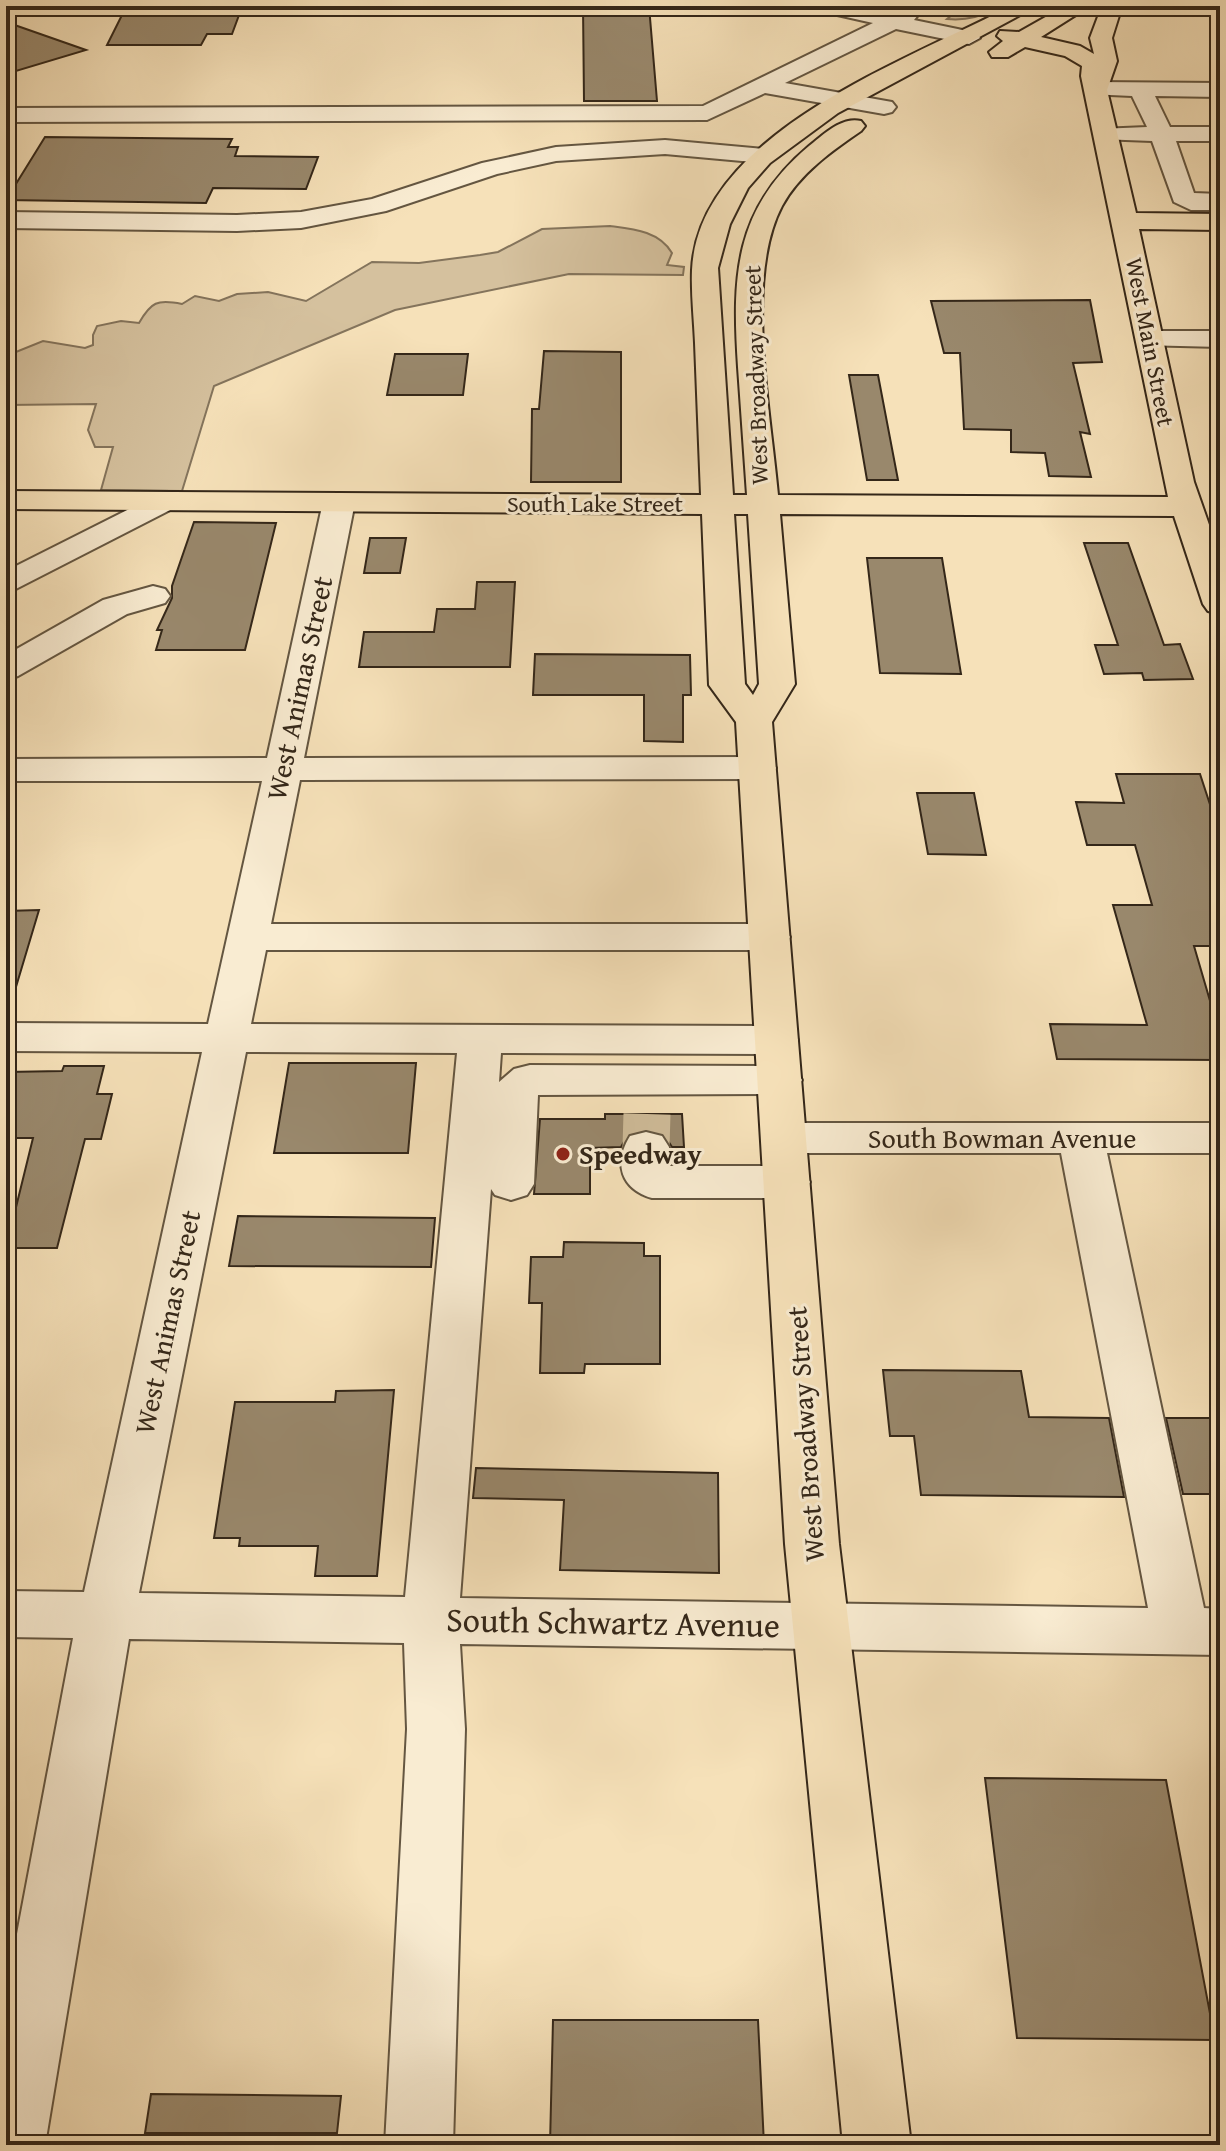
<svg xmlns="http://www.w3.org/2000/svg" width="1226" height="2151" viewBox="0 0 1226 2151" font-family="'Gentium Book Plus',serif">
	<rect width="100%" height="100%" fill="#f6e1b9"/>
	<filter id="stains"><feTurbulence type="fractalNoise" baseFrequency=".0025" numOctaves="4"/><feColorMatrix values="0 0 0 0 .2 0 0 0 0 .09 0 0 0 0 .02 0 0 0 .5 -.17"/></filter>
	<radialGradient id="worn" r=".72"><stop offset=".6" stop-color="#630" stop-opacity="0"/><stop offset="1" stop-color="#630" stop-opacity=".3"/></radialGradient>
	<!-- green -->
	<path fill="#d5c19e" stroke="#84745c" stroke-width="2" d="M904,6H1001C982,16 968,21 947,19L952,15Z
		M610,226C633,229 659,231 672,253L667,265L684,267L683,275L569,274L395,310L214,386L182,491L101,490L113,447H95L88,430L96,404L6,405V356L43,341L85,348L93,345V335L97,326L121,321L139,323C151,302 157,299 182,304L195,296L219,301L237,294L268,292L306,301L372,262L419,263L480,255L498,252L542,229Z"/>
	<!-- building -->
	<path fill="#99886c" stroke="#342719" stroke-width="2" d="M583,6H649L657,101H584Z
		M126,7H242L232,34H207L201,45H107Z
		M6,22L86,50L6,74Z
		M45,137L232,139L228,147H238L235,156L318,157L306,189L213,188L206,203L6,200Z
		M1090,300L1102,362L1073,363L1090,434L1080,432L1091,477L1049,476L1045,453L1011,452V430L964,429L960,353H944L931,301Z
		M544,351L621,352V482H531L532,409H539Z
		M395,354H468L463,395H387Z
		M849,375H878L898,480H867Z
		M194,522L276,523L245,650H156L162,630H157L172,598V586Z
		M370,538H406L400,573H364Z
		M1084,543H1128L1164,645L1180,644L1193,679L1144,680L1142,673L1104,674L1095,645H1118Z
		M867,558H942L961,674L880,673Z
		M477,582H515L510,667H359L364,632H434L437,609H475Z
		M535,654L690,655L691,695H683V742L644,741V695H533Z
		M1116,774H1200L1220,835V946H1194L1220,1035V1060L1057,1059L1050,1024L1147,1025L1113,905H1152L1135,845H1087L1076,802L1124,803Z
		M917,793H974L986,855L928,854Z
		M39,910L13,997L6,996V911Z
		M289,1063H416L408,1153H274Z
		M64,1066H104L97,1094H112L101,1139H85L57,1248H6L33,1138H6V1072L62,1071Z
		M605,1114H682L684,1147H672L663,1133L647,1129L629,1133L621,1147L590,1148V1194H534L540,1119H605Z
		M238,1216L435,1218L431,1267L229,1266Z
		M564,1242L644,1243V1256H660V1364H585L584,1373H540L542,1303H529L531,1257H563Z
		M883,1370L1021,1371L1029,1417L1109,1418L1124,1497L921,1495L914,1436H890Z
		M394,1390L377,1576H315L318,1546H239L240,1538H214L235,1402H335L336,1391Z
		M1166,1418H1220V1494H1183Z
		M476,1468L718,1473L719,1573L560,1570L564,1500L473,1498Z
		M985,1778L1166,1780L1215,2040L1017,2038Z
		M553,2020H758L764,2145H550Z
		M151,2094L341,2096L337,2133H145Z"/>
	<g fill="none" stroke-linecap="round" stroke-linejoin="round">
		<!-- minor-tunnel -->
		<path stroke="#cfbc99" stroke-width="47" stroke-dasharray="47 24" stroke-linecap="butt" d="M646,1147L647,1114"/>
		<!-- minor casing -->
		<g stroke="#645641" stroke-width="4">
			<path id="minor" d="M812,6H851L891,15L907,9L918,15L914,20L977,33L980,38L969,44L896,29L785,83L892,102L896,107L892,112L884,114L765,93L707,120L6,122V108L703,106L873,23L815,10Z
				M1096,82L1220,83V97L1155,96L1170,127H1220V141H1176L1194,193L1220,194V210H1191L1174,202L1152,141L1099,139L1095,134L1099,129L1147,127L1132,96L1088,94L1085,89Z
				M665,140L764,149L776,156L764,163L665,154L556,161L497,174L386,211L301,228L237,231L6,228V212L237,215L301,212L372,199L482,163L556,147Z
				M1150,331H1220V347L1140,345L1136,339L1140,333Z
				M163,492L174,494L179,501L174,508L6,594V571Z
				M339,493L350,495L355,502L304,758L757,757L770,760L776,768L770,776L757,779L300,780L271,924H769L783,928L790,937L783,946L769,950H266L251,1024L776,1026L791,1030L798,1040L791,1050L776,1054L501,1053L499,1082L514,1069L530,1065L780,1066L796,1070L802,1080L796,1090L780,1094L538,1095L534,1184L527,1195L511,1200L495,1195L491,1189L460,1598L1148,1608L1061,1153H784L768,1149L761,1138L768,1127L784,1123H1220V1153H1107L1204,1608L1220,1609V1655L460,1644L465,1729L453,2145H385L407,1729L404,1643L129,1639L45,2145H6V1992L73,1638L6,1637V1591L84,1592L202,1052L6,1051V1023L208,1024L262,781H6V759L267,758L323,502L328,495ZM246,1052L457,1053L405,1597L139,1593Z
				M153,586L165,589L170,596L165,603L127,614L18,676L6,680V655L103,600Z
				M646,1132L662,1136L669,1147V1166H787L803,1171L810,1182L803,1193L787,1198H652C621,1189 613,1163 630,1136Z"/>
		</g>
		<!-- major casing -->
		<g stroke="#342719" stroke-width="4">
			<path id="major" d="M1011,6H1037L838,113L770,163L748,188L730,224L718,268L733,495H747C744,452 741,410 738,367C732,276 734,209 809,146C823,135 842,116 861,121L865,126L861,131C832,151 800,173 782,206C744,278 771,414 778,495L1168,497L1081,76L1082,66L1065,56L1025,47L1008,57H992L989,52L1003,41L997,36L1000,31L1019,32L1065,6H1090L1041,37L1080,46L1094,54L1090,38L1102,6H1122L1112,38L1117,61L1107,90L1136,213L1220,214V230L1139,229L1194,482L1220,556V614L1208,611L1203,604L1174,516L780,514L795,684L772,722L839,1544L911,2145H843L785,1544L736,722L709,685L702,514L6,509V491L701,495C699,444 697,393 695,343C694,319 691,294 692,270C698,133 909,60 1011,6ZM734,514H748L759,684L753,695L745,684Z"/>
		</g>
		<!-- minor -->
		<use href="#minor" fill="#f9ecd2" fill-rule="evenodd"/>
		<!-- major -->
		<use href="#major" fill="#f6e1b9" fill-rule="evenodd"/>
	</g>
	<!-- markers -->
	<circle fill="#8f2418" stroke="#f9ecd2" stroke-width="3" cx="563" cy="1154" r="8"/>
	<g text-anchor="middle" stroke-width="6" stroke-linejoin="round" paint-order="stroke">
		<!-- far-street labels -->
		<g font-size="24" fill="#342719" stroke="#f9ecd2">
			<text transform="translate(1150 342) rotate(79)" y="8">West Main Street</text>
			<text transform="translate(756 375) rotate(-92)" y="8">West Broadway Street</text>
			<text x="595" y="512">South Lake Street</text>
		</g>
		<!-- street labels -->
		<g font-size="28" fill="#342719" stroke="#f9ecd2">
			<text transform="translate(299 688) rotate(-78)" y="10">West Animas Street</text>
			<text x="1002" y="1148">South Bowman Avenue</text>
			<text transform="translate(167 1322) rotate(-78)" y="10">West Animas Street</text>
			<text transform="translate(805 1434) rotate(-94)" y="10">West Broadway Street</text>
		</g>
		<!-- poi labels -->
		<g font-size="28" font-weight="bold" fill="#342719" stroke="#f9ecd2" text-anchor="start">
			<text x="579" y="1164">Speedway</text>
		</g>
		<!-- near-street labels -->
		<g font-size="34" fill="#342719" stroke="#f9ecd2">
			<text transform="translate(613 1622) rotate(1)" y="12">South Schwartz Avenue</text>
		</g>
	</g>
	<!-- margin -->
	<rect width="1226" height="2151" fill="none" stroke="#f6e1b9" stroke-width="32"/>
	<rect x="8" y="8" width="1210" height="2135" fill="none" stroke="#342719" stroke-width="4"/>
	<rect x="16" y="16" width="1194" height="2119" fill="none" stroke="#342719" stroke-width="2"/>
	<rect width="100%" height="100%" filter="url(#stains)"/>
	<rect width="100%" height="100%" fill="url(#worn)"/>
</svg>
